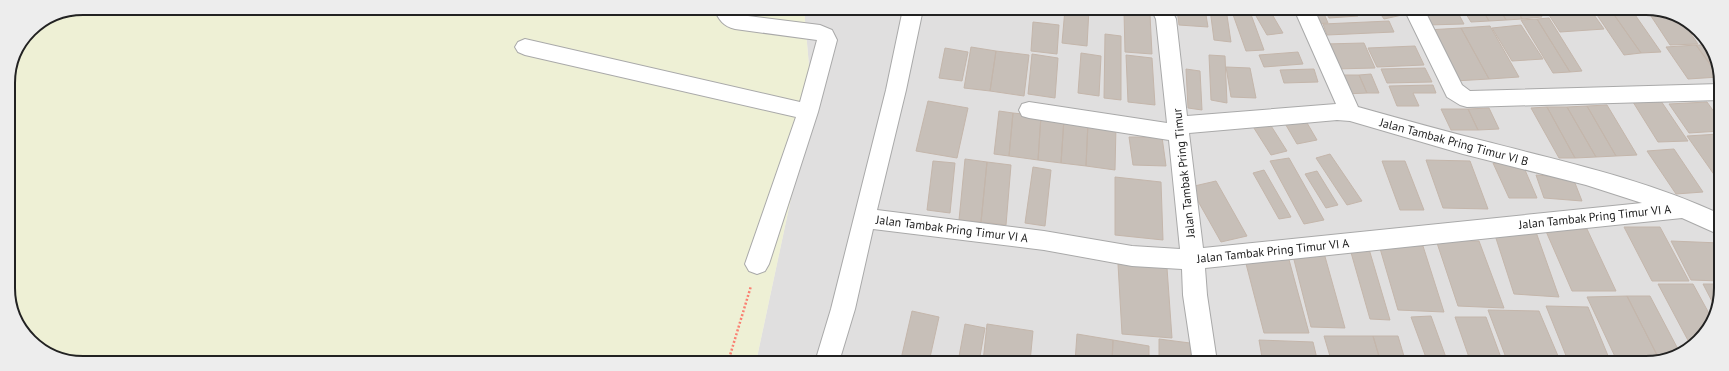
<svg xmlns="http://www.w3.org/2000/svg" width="1729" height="371" viewBox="0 0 1729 371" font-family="'PT Sans',sans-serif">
	<rect width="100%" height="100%" fill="#f2efe9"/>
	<!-- residential -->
	<path fill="#e0dfdf" d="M804,9H1660L1699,30L1720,68V302L1695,344L1650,363L756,362L812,100Z"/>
	<!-- farmland -->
	<path fill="#eef0d5" d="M83,8L804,9L812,100L756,362H69L30,341L9,303L8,79L30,30L55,14Z"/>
	<!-- building -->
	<path fill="#c7bfb8" stroke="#c4b6ab" d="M1065,9H1089L1087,46L1062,43Z
		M1177,9H1205L1208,27L1179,25Z
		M1210,9H1226L1231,42L1214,40Z
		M1231,9H1249L1264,50L1246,51Z
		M1252,9H1269L1283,33L1267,35Z
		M1307,9H1322L1328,23L1314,24Z
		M1324,9H1355L1358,16L1329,18Z
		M1377,9H1408L1411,13L1384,19Z
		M1419,9H1456L1464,24L1427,25Z
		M1463,9H1482L1489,21L1471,22Z
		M1482,9H1500L1506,20L1489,21Z
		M1500,9H1517L1522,19L1506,20Z
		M1517,9H1537L1542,17L1522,19Z
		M1553,9H1591L1554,12Z
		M1593,9H1610L1641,53L1624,55Z
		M1610,9H1631L1661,52L1641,53Z
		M1660,9L1682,21L1698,44L1670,45L1647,10Z
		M1124,12L1150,15L1152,54L1125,52Z
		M1592,12L1604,29L1560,32L1549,15Z
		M1549,18L1582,71L1570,72L1537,19Z
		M1537,19L1570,72L1553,73L1521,20Z
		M1389,21L1394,32L1327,35L1323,24Z
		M1033,22L1059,25L1057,54L1031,51Z
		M1686,23L1699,30L1705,41H1700Z
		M1521,25L1543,59L1512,61L1492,28Z
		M1490,26L1519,77L1489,79L1461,28Z
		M1461,28L1489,79L1454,81L1427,30Z
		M1105,34L1121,36V100L1104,98Z
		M1364,43L1375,68L1335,69L1325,44Z
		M1696,45L1719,77L1688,79L1666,47Z
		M1696,45H1707L1720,68V77Z
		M1415,46L1424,65L1377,67L1368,48Z
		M971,47L996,51L990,91L964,88Z
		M945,48L968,52L962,81L939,78Z
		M996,51L1029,55L1024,96L990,91Z
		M1298,52L1303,64L1264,67L1259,55Z
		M1081,53L1101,56L1099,96L1078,93Z
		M1032,54L1058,58L1055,98L1028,94Z
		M1126,55L1152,58L1155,105L1128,102Z
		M1209,55L1225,56L1227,103L1211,100Z
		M1226,67L1250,68L1256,98L1231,97Z
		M1425,68L1432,82L1387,83L1381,69Z
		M1186,69L1200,71L1202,110L1188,108Z
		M1314,69L1318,82L1284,83L1280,70Z
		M1371,74L1379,93H1367L1359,75Z
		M1337,75H1359L1367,93L1344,94Z
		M1433,85L1436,93H1413L1419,106H1397L1389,86Z
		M928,101L968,108L957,158L916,151Z
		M1661,101L1688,141L1658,142L1633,102Z
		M1707,102L1720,120V131L1689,133L1669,104Z
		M1607,105L1637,155L1616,156L1587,106Z
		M1587,106L1616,156L1596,157L1567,107Z
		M1547,107L1575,158H1559L1531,108Z
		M1547,107H1567L1596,157L1575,158Z
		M1489,108L1499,129L1478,130L1468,109Z
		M1441,109H1468L1478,130H1451Z
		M999,111L1013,113L1009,156L994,154Z
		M1013,113L1041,116L1038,160L1009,156Z
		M1041,116L1064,119L1061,163L1038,160Z
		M1303,116L1317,140L1297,144L1283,120Z
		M1064,119L1088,122L1086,166L1061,163Z
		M1268,121L1287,151L1271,155L1252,125Z
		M1088,122L1116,126L1115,170L1086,166Z
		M1719,134L1720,135V183L1687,136Z
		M1129,137H1162L1166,166L1133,165Z
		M1674,149L1703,192L1676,194L1647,151Z
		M1330,154L1362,201L1347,205L1316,158Z
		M1289,158L1324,220L1304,224L1270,161Z
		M965,159L987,162L981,222L959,220Z
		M1426,160L1470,161L1488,209L1443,208Z
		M933,161L955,163L950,213L927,210Z
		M1382,161H1405L1424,210H1400Z
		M987,162L1011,165L1006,225L981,222Z
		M1493,163H1522L1537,198H1509Z
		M1033,167L1051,170L1045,226L1025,223Z
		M1264,170L1291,217L1279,219L1253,173Z
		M1317,171L1338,205L1326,208L1305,174Z
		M1536,175L1573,178L1582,201L1544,198Z
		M1115,177L1161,182L1163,240L1115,235Z
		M1216,181L1247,236L1221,242L1190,187Z
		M1624,227H1660L1689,281H1652Z
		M1493,229L1536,232L1559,297L1514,294Z
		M1545,229H1587L1616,291H1572Z
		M1436,240L1479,241L1504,308L1458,306Z
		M1671,241L1720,243V281L1691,280Z
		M1379,245L1423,246L1444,312L1398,310Z
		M1350,249H1369L1390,320L1370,319Z
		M1292,252L1324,253L1345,328L1311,327Z
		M1244,256H1288L1309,333H1264Z
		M1118,264L1167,268L1172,338L1122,334Z
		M1658,284H1693L1711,317L1695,344L1691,346Z
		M1703,284H1720V302L1716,309Z
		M1627,296L1659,359L1650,363H1618L1587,297Z
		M1627,296H1650L1679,351L1659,359Z
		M1546,306L1588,307L1611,363H1569Z
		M1488,310L1539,311L1561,363H1508Z
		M912,311L939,317L929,362H916L901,359Z
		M1431,316L1448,363H1428L1411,317Z
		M1455,317H1486L1503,363H1471Z
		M965,324L985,328L979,362H958Z
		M987,324L1033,331L1030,362H983Z
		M1077,334L1113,340L1112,362H1075Z
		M1324,336H1373L1381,363H1332Z
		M1373,336H1398L1406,363H1381Z
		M1159,339L1190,343L1191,362H1159Z
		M1113,340L1149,346V362H1112Z
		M1259,340L1313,342L1318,363H1263Z"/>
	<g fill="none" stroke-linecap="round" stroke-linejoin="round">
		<!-- minor casing -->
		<g stroke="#a9a9a9" stroke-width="2">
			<path id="minor" d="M714,9H733L740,15L820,25L832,30L837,40L818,112L769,264L765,271L757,274L749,271L745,264L796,117L525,55L518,52L515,47L518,42L525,39L800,102L817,40L735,29C723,26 719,20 714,9Z
				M903,9H923L906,90L877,210L1044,231L1132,246L1180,249L1169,140L1029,118L1022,116L1019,110L1022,104L1029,102L1167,123L1156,19L1151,9H1171L1176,19L1187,116L1336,104L1294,9H1314L1358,107C1402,119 1447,132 1492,143C1569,163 1647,180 1720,214V235L1682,218L1205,268L1207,295L1217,362H1193L1183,295L1182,269L1132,266L1044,250L873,229L855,309L839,362H815L831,309L886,90ZM1337,120L1350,121L1463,154L1586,185L1642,203L1203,248L1189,133Z
				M1404,9H1424L1462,85L1470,91L1720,84V100L1467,107L1460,105L1447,97Z"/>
		</g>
		<!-- path -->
		<path stroke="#fa8072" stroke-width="2.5" stroke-dasharray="2 2" stroke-linecap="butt" d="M728,362L751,286"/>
		<!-- minor -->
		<use href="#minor" fill="#fff" fill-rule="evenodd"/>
	</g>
	<g text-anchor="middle" stroke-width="3" stroke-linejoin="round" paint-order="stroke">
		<!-- street labels -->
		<g font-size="12" fill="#222" stroke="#fff">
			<text transform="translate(1454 142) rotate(15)" y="4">Jalan Tambak Pring Timur VI B</text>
			<text transform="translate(1184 173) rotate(-96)" y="4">Jalan Tambak Pring Timur</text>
			<text transform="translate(1595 217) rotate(-6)" y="4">Jalan Tambak Pring Timur VI A</text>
			<text transform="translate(952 229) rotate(7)" y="4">Jalan Tambak Pring Timur VI A</text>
			<text transform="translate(1273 251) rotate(-6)" y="4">Jalan Tambak Pring Timur VI A</text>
		</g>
	</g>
	<!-- crop -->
	<path d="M0 0H1729V371H0ZM83 15H1646A68 68 0 0 1 1714 83V288A68 68 0 0 1 1646 356H83A68 68 0 0 1 15 288V83A68 68 0 0 1 83 15Z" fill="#ededed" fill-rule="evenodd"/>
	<path fill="none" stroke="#222" stroke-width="2" d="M83 15H1646A68 68 0 0 1 1714 83V288A68 68 0 0 1 1646 356H83A68 68 0 0 1 15 288V83A68 68 0 0 1 83 15Z"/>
</svg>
